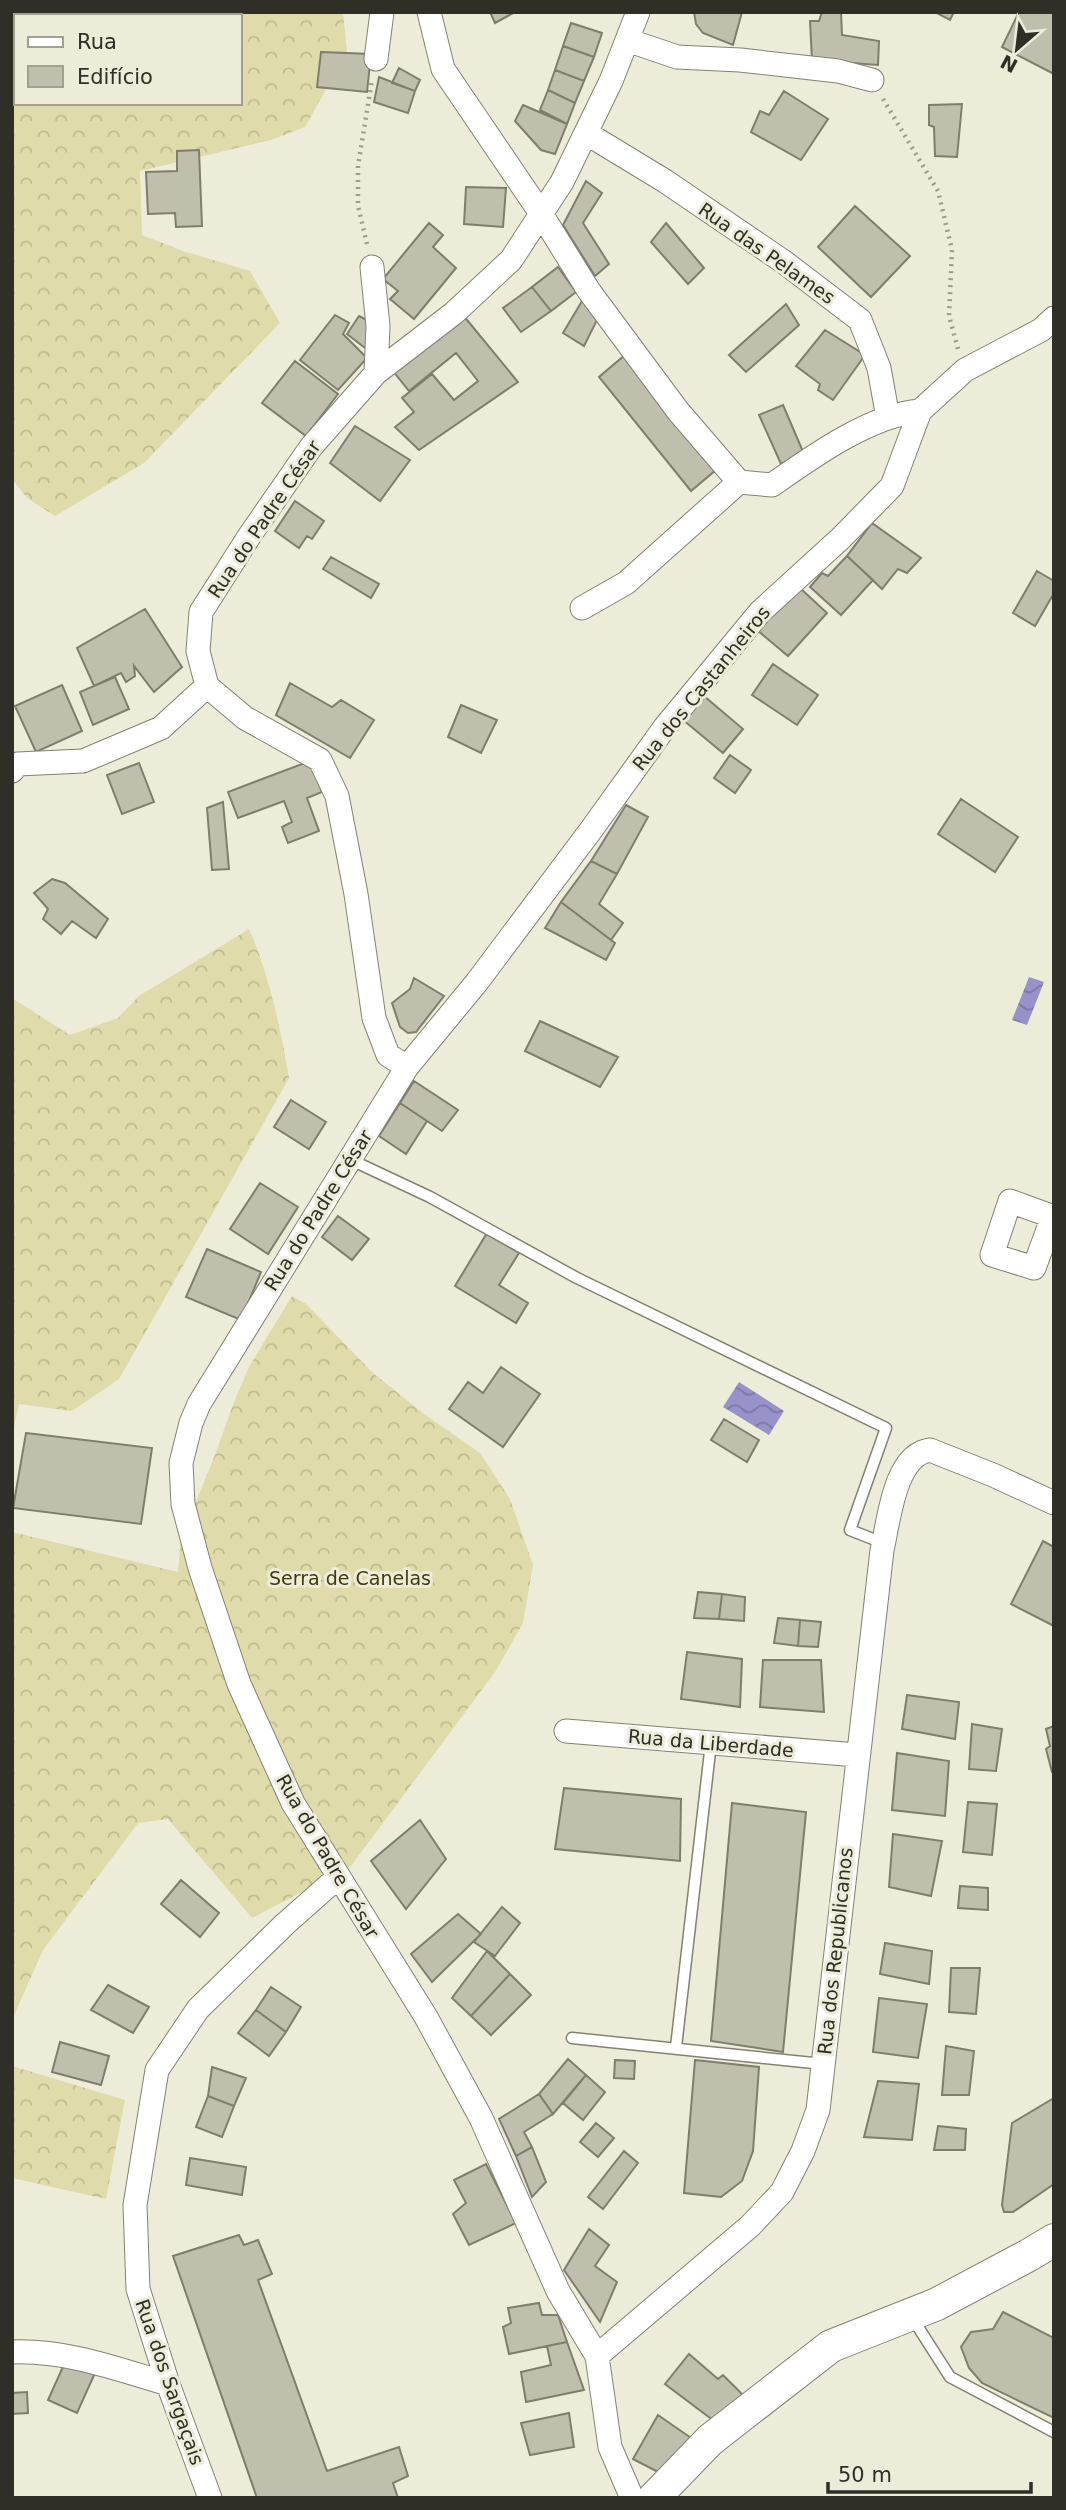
<svg xmlns="http://www.w3.org/2000/svg" width="1066" height="2510" viewBox="0 0 1066 2510" font-family="'DejaVu Sans',sans-serif">
	<defs>
		<pattern id="forest-crowns" width="20" height="18" patternUnits="userSpaceOnUse" patternTransform="scale(1.75)"><rect width="20" height="18" fill="#dfdbaa"/><path d="M2 6a3 3 0 1 1 6 0M12 15a3 3 0 1 1 6 0" fill="none" stroke="#c0bc92"/></pattern>
		<pattern id="water-waves" width="16" height="10" patternUnits="userSpaceOnUse" patternTransform="scale(1.75)"><rect width="16" height="10" fill="#9892ca"/><path d="M0 5q4-4 8 0t8 0" fill="none" stroke="#7c78a4"/></pattern>
	</defs>
	<rect width="100%" height="100%" fill="#edecd9"/>
	<!-- forest -->
	<path fill="url(#forest-crowns)" fill-rule="evenodd" d="M12,12H343L347,52L305,127L271,140L140,171L142,235L183,251L250,271L280,323L144,463L55,516L27,498L12,479ZM16,16H240V103H16Z
		M249,929C270,977 280,1027 289,1078L119,1379L72,1411L19,1404L12,1437V998L70,1035L118,1018L139,996Z
		M292,1296L306,1304L373,1373L424,1414L480,1453L510,1499L533,1565L523,1623L495,1672L351,1866L252,1918L168,1819L138,1823L43,1950L12,2020V1532L178,1572L181,1538L215,1455L234,1402L250,1365Z
		M12,2066L125,2100L106,2199L12,2178Z"/>
	<!-- water -->
	<path fill="url(#water-waves)" d="M1029,977L1044,982L1027,1025L1012,1020Z
		M739,1382L784,1411L769,1435L723,1407Z"/>
	<!-- building -->
	<path fill="#c0bfad" stroke="#7f7e6d" stroke-width="2" d="M490,12H515L495,23Z
		M694,12H742L733,45L703,33L696,24Z
		M822,12H841L842,35L879,41L878,65L812,60L810,21H819Z
		M935,12H954L950,20Z
		M1019,12H1054V74L1002,47Z
		M571,23L602,33L594,57L563,46Z
		M563,46L594,57L584,81L555,70Z
		M321,52L371,54L367,92L317,87Z
		M399,68L420,80L415,91L392,83Z
		M555,70L584,81L575,103L548,90Z
		M379,77L415,91L408,113L374,102Z
		M548,90L575,103L567,124L540,110Z
		M784,91L828,119L801,160L751,132L760,111L769,115Z
		M962,104L957,157L935,156L934,127L929,125V105Z
		M523,105L567,124L555,154L541,150L515,121Z
		M199,150L202,226L176,227L175,213L148,214L146,172L177,171V151Z
		M586,181L602,193L583,223L609,264L595,276L563,225Z
		M466,187L506,188L503,227L464,224Z
		M855,206L910,256L871,297L818,247Z
		M429,223L443,235L433,247L456,268L414,319L390,299L398,291L383,279Z
		M666,223L704,268L688,284L651,242Z
		M558,267L576,292L551,311L532,287Z
		M532,287L551,311L521,332L503,308Z
		M582,301L601,312L584,346L563,333Z
		M786,304L799,325L746,372L729,355Z
		M335,315L349,323L343,334L367,358L338,390L300,360Z
		M463,315L518,382L419,450L395,427L414,412L402,398L432,374L454,400L478,381L456,353L409,391L393,371Z
		M359,316L375,324L369,351L347,334Z
		M825,330L865,355L833,400L818,390L820,384L796,366Z
		M625,355L717,469L691,491L599,377Z
		M295,361L338,394L306,436L262,403Z
		M783,405L804,454L781,464L759,415Z
		M355,426L410,460L380,501L330,463Z
		M295,501L324,521L312,539L307,536L299,548L275,531Z
		M872,523L921,558L907,573L898,569L882,589L847,556Z
		M847,556L873,580L841,615L810,587L822,573L828,576Z
		M331,557L379,584L371,598L323,569Z
		M1037,571L1054,581V593L1035,626L1013,613Z
		M800,588L827,613L788,656L757,630Z
		M145,609L182,667L154,692L134,666L135,676L126,682L121,673L94,686L77,648Z
		M773,664L818,695L797,725L752,695Z
		M115,677L129,709L93,725L80,692Z
		M290,683L332,707L341,700L374,720L350,758L276,715Z
		M62,685L82,731L36,752L15,706Z
		M704,696L743,729L723,753L683,720Z
		M461,705L497,720L481,753L448,737Z
		M730,755L751,770L735,793L714,778Z
		M310,761L322,792L307,798L319,831L288,843L282,827L292,822L284,801L238,818L228,792Z
		M139,763L154,802L122,814L107,775Z
		M961,799L1018,837L995,872L938,834Z
		M223,802L229,869L212,870L207,808Z
		M626,805L648,817L617,874L591,861Z
		M591,861L617,874L599,904L623,923L611,940L561,902Z
		M52,879L65,883L108,919L96,938L72,921L61,934L43,919L48,909L34,893Z
		M561,902L615,943L606,960L545,928Z
		M414,978L444,996L416,1032L408,1033L400,1027L392,1003L410,989Z
		M540,1021L618,1057L600,1087L525,1051Z
		M414,1081L458,1110L442,1131L400,1103Z
		M291,1100L326,1122L309,1149L274,1127Z
		M400,1103L427,1121L406,1154L379,1136Z
		M260,1183L298,1207L268,1254L230,1229Z
		M338,1216L369,1239L352,1260L322,1237Z
		M487,1233L519,1253L499,1285L528,1303L516,1323L455,1286Z
		M207,1249L261,1272L241,1320L186,1297Z
		M501,1367L540,1394L503,1447L449,1409L468,1382L483,1393Z
		M724,1419L759,1440L747,1462L711,1440Z
		M26,1433L152,1448L141,1524L13,1508Z
		M1043,1541L1054,1547V1626L1011,1604Z
		M698,1592L722,1594L719,1619L694,1618Z
		M722,1594L745,1597L744,1621L719,1619Z
		M778,1618L800,1620L798,1646L774,1643Z
		M800,1620L821,1622L818,1647L798,1646Z
		M687,1652L742,1659L740,1707L681,1699Z
		M763,1660H821L824,1712L760,1707Z
		M907,1695L959,1702L955,1739L902,1729Z
		M972,1724L1002,1729L996,1771L969,1769Z
		M1054,1726V1772H1052L1046,1749L1050,1746L1046,1729Z
		M897,1753L949,1761L945,1816L892,1810Z
		M564,1788L681,1799L680,1861L555,1849Z
		M968,1802L997,1804L992,1855L963,1852Z
		M732,1803L806,1812L783,2052L711,2041Z
		M420,1820L446,1859L406,1909L371,1861Z
		M893,1834L942,1841L931,1896L889,1887Z
		M181,1880L219,1913L200,1937L161,1904Z
		M960,1886L988,1888V1910L958,1908Z
		M502,1907L520,1923L495,1956L474,1942Z
		M458,1914L481,1934L432,1982L411,1954Z
		M885,1943L932,1951L929,1984L880,1974Z
		M487,1951L510,1974L471,2016L452,1998Z
		M951,1968H980L976,2014L949,2012Z
		M510,1974L531,1995L491,2035L471,2016Z
		M108,1985L149,2007L133,2033L91,2010Z
		M271,1987L301,2007L286,2032L256,2010Z
		M879,1998L927,2004L918,2058L873,2052Z
		M256,2010L286,2032L269,2056L238,2033Z
		M60,2042L109,2056L101,2085L52,2072Z
		M946,2046L974,2051L969,2095H942Z
		M568,2059L586,2075L553,2114L539,2094Z
		M615,2060L635,2061L634,2079L614,2078Z
		M695,2060L759,2067L753,2151L742,2181L721,2197L684,2193Z
		M212,2067L246,2078L234,2106L208,2096Z
		M586,2075L605,2092L583,2120L563,2103Z
		M878,2081L919,2084L912,2140L864,2137Z
		M539,2094L553,2114L524,2132L532,2147L516,2156L499,2119Z
		M208,2096L234,2106L222,2137L196,2127Z
		M1054,2098V2184L1013,2212H1004L1002,2205L1012,2123Z
		M596,2123L614,2138L598,2157L580,2142Z
		M938,2126L966,2129L965,2150H934Z
		M532,2147L546,2182L532,2197L516,2156Z
		M624,2151L638,2163L603,2209L588,2197Z
		M190,2158L246,2167L242,2195L186,2185Z
		M486,2164L516,2223L469,2245L453,2214L466,2203L454,2180Z
		M589,2229L609,2245L595,2266L617,2282L600,2322L564,2270Z
		M239,2235L244,2245L258,2240L272,2274L258,2280L327,2471L399,2447L408,2476L393,2483L398,2498H257L173,2256Z
		M539,2303L542,2315H558L567,2342L509,2354L503,2327L511,2323L508,2308Z
		M1003,2312L1054,2338V2418L982,2383L969,2368L961,2347L971,2332L993,2329Z
		M567,2342L584,2390L526,2402L521,2372L551,2365L547,2346Z
		M689,2354L718,2379L723,2375L745,2397L718,2424L665,2384Z
		M66,2360L95,2373L77,2413L48,2400Z
		M27,2392L28,2413L12,2414V2393Z
		M569,2413L574,2447L530,2455L521,2423Z
		M658,2415L694,2440L658,2472L633,2459Z"/>
	<g fill="none" stroke-linecap="round" stroke-linejoin="round">
		<!-- lane casing -->
		<g stroke="#838271" stroke-width="13">
			<path id="lane" d="M349,1159L430,1197L577,1278L886,1428L850,1530L883,1543
				M572,2038L823,2064
				M676,2047L711,1743
				M911,2316L950,2377L1054,2432"/>
		</g>
		<!-- street casing -->
		<g stroke="#838271" stroke-width="25">
			<path id="street" d="M429,12L443,69L540,212L589,291L678,411L739,482L772,485C812,457 870,415 920,411
				M627,40L677,57L740,60L838,71L872,80
				M376,59L382,12
				M586,133L665,181L784,262L860,320L879,368L888,418
				M372,267L378,326L376,373
				M582,608L626,583L739,482
				M12,771L18,764L83,761L161,728L207,686
				M407,1067L388,1055L374,1018L356,894L337,796L320,760L245,718L207,686L198,651L201,612L250,535L311,447L376,373L454,313L511,260L562,182L611,81L638,12
				M1053,1216L1034,1268L992,1255L1010,1201L1054,1217
				M566,1731L857,1755
				M12,2352C67,2350 117,2369 168,2384
				M597,2356L750,2226L782,2192L803,2151L818,2110L882,1550C889,1521 894,1455 930,1450L993,1475L1054,1503
				M210,2498L168,2384L138,2289L135,2205L157,2070L198,2009L285,1924L337,1878
				M632,2498L610,2447L597,2356L558,2291L481,2118L426,2017L293,1803L239,1684L200,1568L183,1504L181,1463L191,1423L199,1404L407,1067L477,982L591,830L665,727L760,612L841,538L892,486L920,411L965,370L1041,330L1054,318"/>
		</g>
		<!-- secondary casing -->
		<g stroke="#838271" stroke-width="34">
			<path id="secondary" d="M654,2498L710,2440L831,2346L937,2304L1029,2255L1054,2240"/>
		</g>
		<!-- path -->
		<path stroke="#9c9b8d" stroke-width="4.5" stroke-dasharray="2 5" stroke-linecap="butt" d="M883,99L938,191L952,250L949,316L958,349
			M367,244L358,206V166L372,80"/>
		<!-- lane -->
		<use href="#lane" stroke="#fff" stroke-width="10"/>
		<!-- street -->
		<use href="#street" stroke="#fff" stroke-width="23"/>
		<!-- secondary -->
		<use href="#secondary" stroke="#fff" stroke-width="32"/>
	</g>
	<g text-anchor="middle" stroke-width="6" stroke-linejoin="round" paint-order="stroke">
		<!-- street labels -->
		<g font-size="19" fill="#2f2e27" stroke="#edecd9">
			<text transform="translate(767 253) rotate(35)" y="7">Rua das Pelames</text>
			<text transform="translate(264 519) rotate(-56)" y="7">Rua do Padre César</text>
			<text transform="translate(701 688) rotate(-51)" y="7">Rua dos Castanheiros</text>
			<text transform="translate(318 1210) rotate(-58)" y="7">Rua do Padre César</text>
			<text transform="translate(711 1743) rotate(5)" y="7">Rua da Liberdade</text>
			<text transform="translate(328 1856) rotate(60)" y="7">Rua do Padre César</text>
			<text transform="translate(835 1951) rotate(-84)" y="7">Rua dos Republicanos</text>
			<text transform="translate(170 2382) rotate(71)" y="7">Rua dos Sargaçais</text>
		</g>
		<!-- park labels -->
		<g font-size="19" fill="#403b08" stroke="#edecd9">
			<text x="350" y="1585">Serra de Canelas</text>
		</g>
	</g>
	<!-- border -->
	<rect width="1066" height="2510" fill="none" stroke="#2f2e27" stroke-width="28"/>
	<!-- legend -->
	<rect x="14" y="14" width="228" height="91" fill="#edecd9" stroke="#a1a092" stroke-width="2"/>
	<rect x="28" y="37" width="35" height="10" fill="#ffffff" stroke="#a1a092" stroke-width="2"/>
	<text x="77" y="49" font-size="21" fill="#2f2e27">Rua</text>
	<rect x="28" y="66" width="35" height="21" fill="#c0bfad" stroke="#a1a092" stroke-width="2"/>
	<text x="77" y="84" font-size="21" fill="#2f2e27">Edifício</text>
	<!-- north arrow -->
	<g transform="translate(1017 49) rotate(208)" stroke="#edecd9" stroke-width="5" paint-order="stroke">
	<path d="M0-5L12 26L0 18L-12 26Z" fill="#2f2e27"/>
	<text y="-10" font-size="19" font-weight="bold" text-anchor="middle" fill="#2f2e27">N</text>
	</g>
	<!-- scale -->
	<path d="M828 2482v10h203v-10" fill="none" stroke="#2f2e27" stroke-width="3.5"/>
	<text x="838" y="2482" font-size="21" fill="#2f2e27" stroke="#edecd9" stroke-width="5" paint-order="stroke">50 m</text>
</svg>
